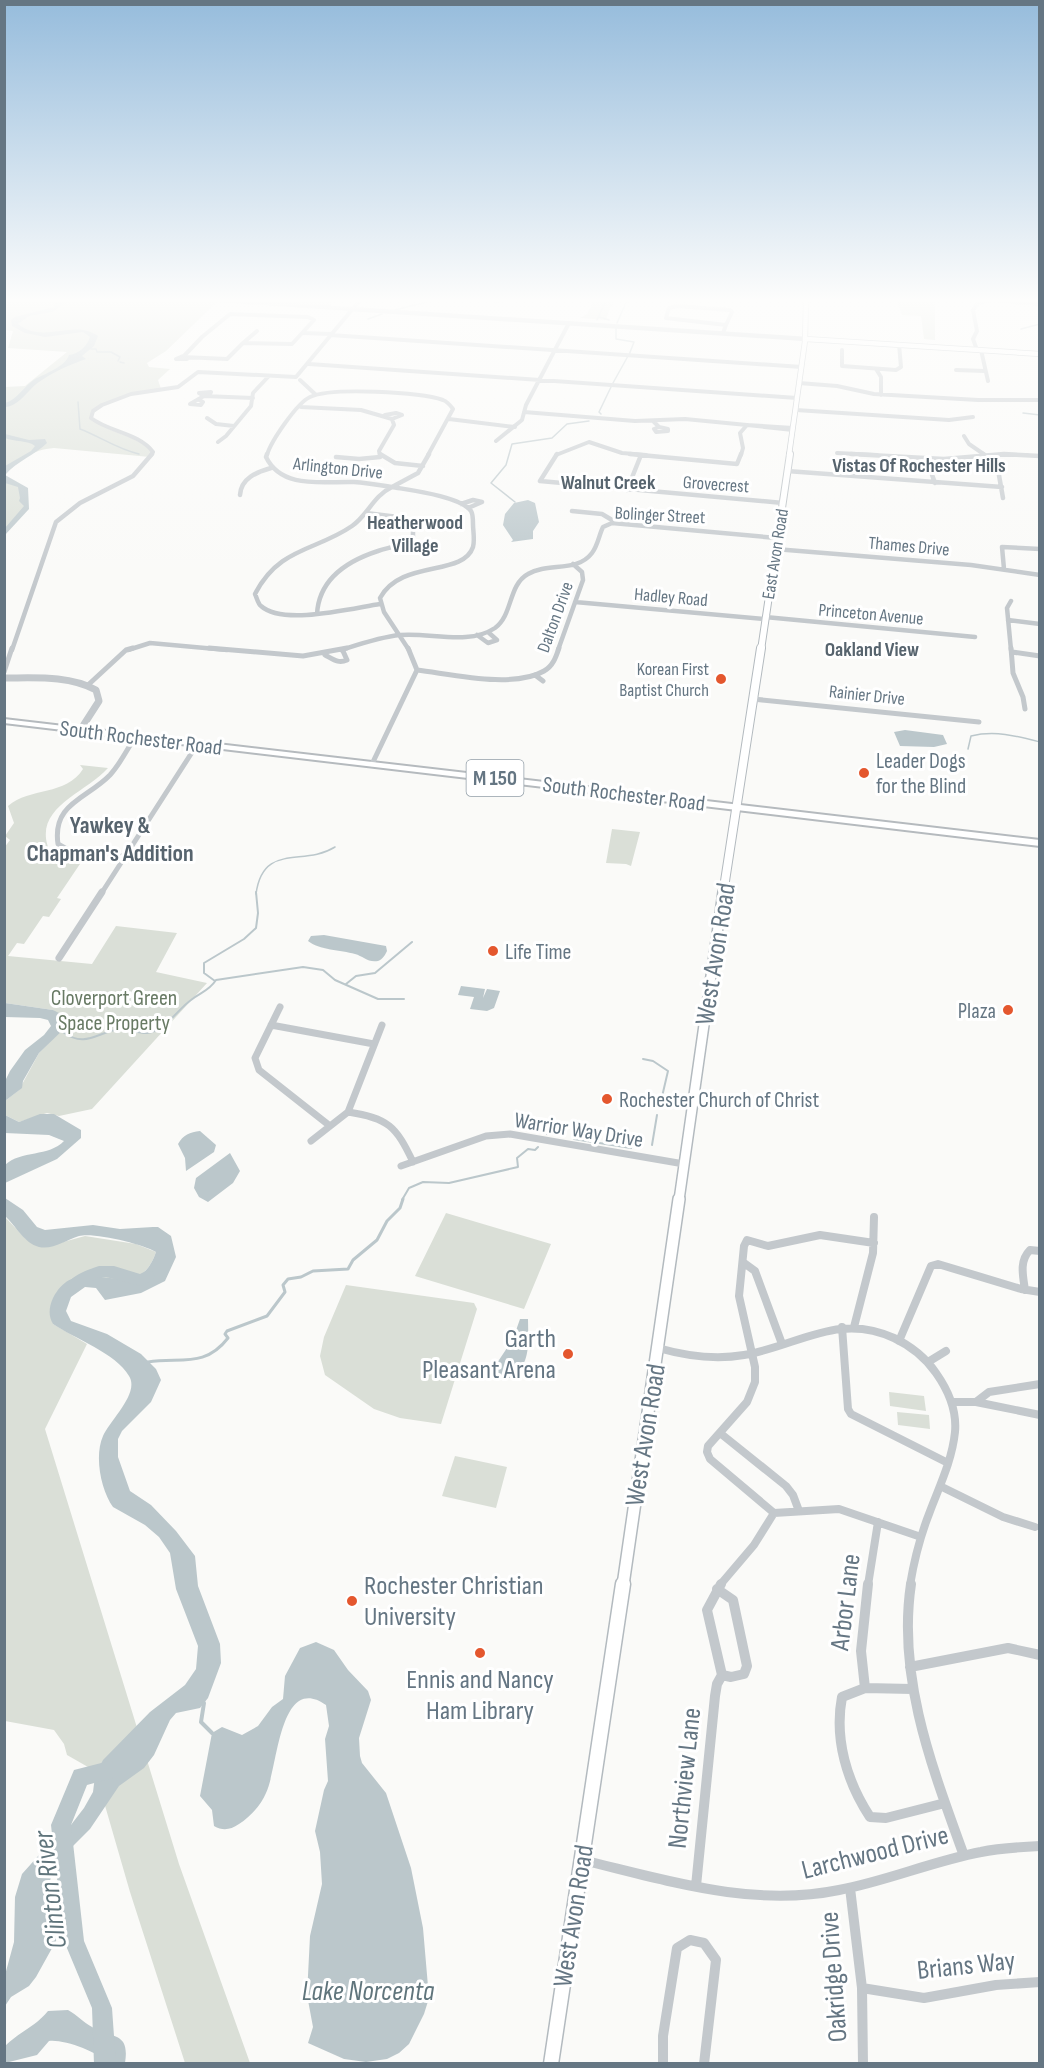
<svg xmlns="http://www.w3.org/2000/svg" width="1044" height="2068" viewBox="0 0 1044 2068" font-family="'Sofia Sans Condensed',sans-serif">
	<rect width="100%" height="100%" fill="#fafaf8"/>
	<!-- green -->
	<path fill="#dadfd7" d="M4,300H354L331,302V306L352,307L350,310L217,302L166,351L147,363L149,367L170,369L158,380L161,389L139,392L100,406L91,417C109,434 134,435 152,450L150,457L54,448C32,450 20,459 5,475V387L25,386L67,352L8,348L13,331L5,330Z
		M594,300H616L610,308L606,320L580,318L587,314Z
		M914,300H946L935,303V340L924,339L921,316L902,315L897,302H914Z
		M5,477L20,485L27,505L5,531Z
		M80,765L108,768C84,795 27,809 52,856L84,858L57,898L61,899L49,917L43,916L24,944L17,943L8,956L92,964L116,926L177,933L156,972L207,983L92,1109L59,1116L47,1113L19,1122L5,1115V1101L19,1090L39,1053L66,1025L53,1010L5,1003L4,848L10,840L5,836L14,823L8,806C30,787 66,796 83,769Z
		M612,829L640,832L631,866L626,864L606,863Z
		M446,1213L551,1244L524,1309L415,1276Z
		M4,1216L26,1239L45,1247L85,1236L136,1244L156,1252C153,1261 147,1273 136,1277C111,1286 89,1265 63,1286C50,1297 51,1308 53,1324L87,1344L45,1429L179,1864L250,2063H185L130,1892L95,1771L67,1755L64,1744L54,1730L5,1721Z
		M346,1285L474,1303L477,1309L441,1424L400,1418L374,1409L325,1375L320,1356L324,1337Z
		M889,1392L924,1396L926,1411L890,1406Z
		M897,1412L929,1415L930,1429L898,1425Z
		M455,1456L507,1467L496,1508L442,1496Z"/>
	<!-- water -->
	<path fill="#bbc7cb" d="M53,300H62L64,304L52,312L29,316L18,324C44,345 73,318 98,336L94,346L82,356L86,359C69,365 53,372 39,382C27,390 20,406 5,407V403C17,400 24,386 35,379C45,374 66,366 69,355C79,354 87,346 90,337L83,332L45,337L25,333L12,326L11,320L15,317L54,307L55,303Z
		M5,434L29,440L45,439L47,443C35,455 17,461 5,475L28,488L29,509L5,535V528L24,506L19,501L20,498L18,487L5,483V466L31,451L35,446C28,440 14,442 5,438Z
		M528,500L535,503L539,522L533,531V539L511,542L513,540L503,525L505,514L514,503Z
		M905,730L943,735L947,744L934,747L900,746L894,732Z
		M324,935L386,946L387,951C385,955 383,959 378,961C368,963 363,956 355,954C341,950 319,950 308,941L311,936Z
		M461,986L485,989L483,998L487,989L500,991L494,1008L487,1011L470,1009L474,997L458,995Z
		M5,1003L53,1010L59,1013L66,1027L39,1053L23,1081L22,1088L5,1101V1081L10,1071L25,1050L44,1035L51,1026L48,1020L40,1018L5,1017Z
		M40,1114H54L81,1130V1138L57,1159L5,1183V1165C21,1150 49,1157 64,1141L49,1135L5,1133V1115L19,1122Z
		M200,1131L216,1145L214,1152L186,1171L185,1158L178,1144C183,1135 190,1132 200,1131Z
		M230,1153L240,1171L233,1183L208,1202L199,1197L194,1188L196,1178Z
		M5,1198L23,1210L37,1227L45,1230L93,1225L120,1229L153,1227H158L171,1236L176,1257L165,1281L141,1293L105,1300L96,1288L85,1287L71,1297L66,1311L71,1321L107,1334L141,1354L156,1369L161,1380L151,1402L122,1431L118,1439V1457L130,1491L151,1505L176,1531L195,1556L198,1586L220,1644L221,1663L208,1698L200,1708L176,1713L170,1720L154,1755L144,1768L119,1786L90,1829L54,1865L50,1881L57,1929L56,1941L36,1977L29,1986L11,1997L5,2006V1975L14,1942L15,1897L22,1874L39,1855L67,1830L84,1808L93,1792L95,1776L103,1760L150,1712L185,1685L196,1669L198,1646L176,1589L170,1553L159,1537L145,1525L113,1507C101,1490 94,1456 103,1436C110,1420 140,1393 129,1376C116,1353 75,1339 53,1324C48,1316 49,1307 53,1298C74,1258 108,1287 137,1276C147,1273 153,1261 156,1252C143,1244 93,1232 79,1236C66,1240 53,1250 39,1247C24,1243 16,1226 5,1216Z
		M520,1319H528C528,1341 532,1365 510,1378L495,1374V1366L513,1339Z
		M316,1642L334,1650L348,1670L368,1691L371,1700L359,1738L360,1756L362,1763L386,1793L411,1868L423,1928L429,1998L424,2014L409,2044L399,2053L387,2059L366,2062L344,2059L308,2043L313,2027L307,1995L310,1936L322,1884L320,1852L315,1831L324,1790L328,1781L325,1739L329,1726L326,1705C279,1672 278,1769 266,1793C261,1805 250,1817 239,1824C230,1830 223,1831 214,1826L212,1810L200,1796L212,1733L222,1727L242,1735L258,1726L272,1707L283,1699L285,1676L300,1648Z
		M68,2010C77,2015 83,2022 92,2027C112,2039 130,2031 125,2063H106C100,2052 63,2039 49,2041L37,2055L5,2063V2046C19,2032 35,2027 48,2011Z"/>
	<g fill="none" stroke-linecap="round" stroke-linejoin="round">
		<!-- stream-far3 -->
		<path stroke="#bbc7cb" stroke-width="1.5" d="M440,300H443
			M932,302L939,300
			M496,303L502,300
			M395,310L430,301
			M599,317L609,320
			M368,319L382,314
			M597,320L606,300
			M617,323L627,300
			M616,328V339L634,342L629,355
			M1021,329L1040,324
			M91,349H96L97,352H111L120,357L118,361
			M120,362L124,363
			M613,383L628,356
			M78,402L80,429C101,437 117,449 139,454
			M1023,413L1040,415
			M601,414L599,412L611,387
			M515,502L491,483L506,465L512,444L552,438L567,424L589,421
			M968,749L971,736C995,730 1017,736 1040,742
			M256,894C263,842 303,867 335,847"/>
		<!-- stream-far2 -->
		<path stroke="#bbc7cb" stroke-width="2" d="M215,981L204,973V963L244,939L256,928L258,913L256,892
			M346,984L356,976L375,973L412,942
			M63,1032C87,1050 100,1029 124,1029C131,1029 140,1034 147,1033C165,1031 178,1009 191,1000C201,992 209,991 216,980L303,967L323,970L335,980L378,999H404
			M643,1059L653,1061L668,1071L661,1101
			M547,1134H550
			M574,1139L631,1148
			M652,1145L657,1115
			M402,1200L409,1188L423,1182L449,1183L518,1167L517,1158L528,1149L535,1150L538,1147"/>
		<!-- stream-far1 -->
		<path stroke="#bbc7cb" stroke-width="3" d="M148,1362C181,1357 205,1368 228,1338L225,1334L227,1331L267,1316L285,1292L283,1285L288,1279L301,1277L313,1271L348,1269L353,1260L377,1240L387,1221L400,1208L403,1199"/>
		<!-- stream -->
		<path stroke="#bbc7cb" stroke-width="4" d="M204,1703L201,1722L212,1733"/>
		<!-- river -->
		<path fill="#bbc7cb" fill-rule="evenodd" d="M99,1266H114L140,1274L148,1270L153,1272L155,1276L153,1280L141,1286L106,1277L97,1278L74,1291L69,1289L67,1285C73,1274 88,1270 99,1266Z
			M109,1761L116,1763L118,1770L116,1777L87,1785L71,1825L84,1941L112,2008L116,2064H94L92,2008L64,1941L51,1825L74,1770Z"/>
		<!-- secondary-far5 casing -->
		<g stroke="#b3babf" stroke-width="6">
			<path id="secondary-far5" d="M806,339L1040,354
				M789,455L805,341L806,300"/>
		</g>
		<!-- secondary-far4 casing -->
		<g stroke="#b3babf" stroke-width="8">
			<path id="secondary-far4" d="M761,650L790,454"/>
		</g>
		<!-- secondary-far3 casing -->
		<g stroke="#b3babf" stroke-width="10">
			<path id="secondary-far3" d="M723,894L761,648"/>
		</g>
		<!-- secondary-far2 casing -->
		<g stroke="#b3babf" stroke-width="12">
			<path id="secondary-far2" d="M679,1200L723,892"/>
		</g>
		<!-- secondary-far1 casing -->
		<g stroke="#b3babf" stroke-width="14">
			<path id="secondary-far1" d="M623,1585L679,1199"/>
		</g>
		<!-- secondary casing -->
		<g stroke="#b3babf" stroke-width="17">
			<path id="secondary" d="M551,2064L623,1584"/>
		</g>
		<!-- primary casing -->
		<g stroke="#b5babe" stroke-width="4">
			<path id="primary" d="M4,719L1040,840V846L4,723Z"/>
		</g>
		<!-- minor-far5 -->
		<path stroke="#c3c8cc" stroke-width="4" d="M216,300L351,309
			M993,300L1040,304
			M677,306L730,310L732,312L726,325L666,318L669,308Z
			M230,314L308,317L314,320L292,344L243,343L227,359L183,357L202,337Z
			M303,333L331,334
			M723,333L726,325
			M330,335L802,367
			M243,343L257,331
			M842,350V366L896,370L901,367L899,344
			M977,350L973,339L977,331L973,310L978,303L993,300
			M981,350L988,381
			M183,356L176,359H187
			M309,364L797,398
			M876,369L881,377V395
			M956,370L985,371
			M300,380L315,394
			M799,383L837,386L874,394L978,400H1040
			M209,396L211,392L199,393L204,396L253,398
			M199,400L203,402L201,405L190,404L204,396
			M301,407L361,410L392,419L394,425L379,451L380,455
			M796,410L949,420L973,417
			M524,412L635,421L685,419L747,425
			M385,415L396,413L402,415L392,419
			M207,418L216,424L234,426
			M449,419L515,427
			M654,422L659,427
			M659,427L668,429V431L656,432L654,429Z
			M793,428L747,425L793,430
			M964,436L969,444L985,455
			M496,441L522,420L526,405L569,323
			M218,442L226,436L251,406L253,393L268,377
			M837,453L877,455
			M151,455L153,452C139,433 109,432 91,418L93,411L102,405L131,394L178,387L198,372L296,377L360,300
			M267,455C271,441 297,403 310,397C331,387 420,392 443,400C448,402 450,405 453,409L428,455
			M556,455L589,442L622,453L646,455
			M741,455L743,448L740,433L747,425
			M989,455H1027"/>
		<!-- minor-far4 -->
		<path stroke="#c3c8cc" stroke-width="4.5" d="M267,454L266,457C282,490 324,481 354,482C367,483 379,485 392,487
			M380,454L395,463L423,466
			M557,454L540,481L783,503
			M630,454L737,464L741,454
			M851,454L944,459L1004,454L1040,456
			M983,454L997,464L1003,498
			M336,457L359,459L380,457
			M926,458L935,483
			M787,471L1002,487
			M392,487C409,490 460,496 471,511C473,514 473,520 473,524C473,531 475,540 473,547C463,577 401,559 380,598L384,612L409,650
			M392,487L418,473L429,454
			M627,490L641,455
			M240,495C241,478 257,472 271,468
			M461,504L473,500L482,502L468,508
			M572,511L602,514L617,523
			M775,549L971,565L1040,575
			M1004,569L1002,547L1040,549
			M575,602L765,619
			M380,604C353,608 283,626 261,606C258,604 257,598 255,594C279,547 316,551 352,526C368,515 373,496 392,487
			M317,614C319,579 347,561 378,551C390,547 403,546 413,537V527L398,517L366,513
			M765,617L975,637
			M1008,620L1040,624
			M477,635L488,643L497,640L488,632
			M12,650L56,522L80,503L133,476L152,454
			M128,650L150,643L227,650
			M341,650C360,644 380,637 400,635C430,632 468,646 495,628C513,615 508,585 528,574C548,562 577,573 592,553C598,545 599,535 603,527L612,523L777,538
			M558,650L583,580L582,572L573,564
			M1011,650L1007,608L1011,601"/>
		<!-- minor-far3 -->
		<path stroke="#c3c8cc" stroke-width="5" d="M209,648L303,656L347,648
			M1011,648L1013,673L1023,697L1025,709
			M1012,652L1040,656
			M325,655C333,659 338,664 347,660L343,651
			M417,670C451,674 513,689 544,671C553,666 556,657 559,648
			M4,672L12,648
			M535,675L543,681
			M88,685L126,650L133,648
			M753,699L979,722
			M372,764L417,670L408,648
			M124,856L72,852L58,844C52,803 87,799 110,775C121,763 127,749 136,736
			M101,894L198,743"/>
		<!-- minor-far2 -->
		<path stroke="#c3c8cc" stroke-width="7" d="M59,958L102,892
			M280,1007L255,1058L259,1070L330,1126
			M271,1025L374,1044
			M348,1112C388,1118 396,1126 413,1162
			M311,1141L348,1112L382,1025
			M401,1166L486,1136L510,1134L684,1164"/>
		<!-- minor-far1 -->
		<path stroke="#c3c8cc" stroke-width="8" d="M744,1263L755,1271L782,1344
			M1025,1290C1023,1276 1019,1261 1030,1250L1040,1251
			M842,1327L848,1409L851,1414L948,1463
			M854,1327L873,1253L874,1217
			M899,1341L931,1266L938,1264L1021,1289L1040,1292
			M658,1348C686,1356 715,1360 744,1355C798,1346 838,1312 894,1338C911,1346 925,1357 936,1373C948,1390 957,1410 955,1432C952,1461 939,1487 929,1514C920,1537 914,1561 910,1585
			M928,1362L946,1351
			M954,1402H976L989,1392L1040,1384
			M976,1402L1040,1415
			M720,1433L786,1486L793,1495L799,1511
			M940,1486L1003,1517L1035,1527
			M774,1513L710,1459L707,1452L708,1446L747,1402L755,1382V1367L739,1296L744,1246L747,1240L768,1246L820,1235L874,1243
			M774,1513L839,1509L921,1537
			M720,1585L754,1545L774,1513
			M868,1585L878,1522"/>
		<!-- minor -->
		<path stroke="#c3c8cc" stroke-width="10" d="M911,1584C897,1677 932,1767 963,1853
			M717,1589L733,1600L747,1666L744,1674L731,1677L722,1675
			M910,1667L1008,1648L1040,1655
			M865,1688L861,1651L868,1584
			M912,1689L865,1688L842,1697C834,1739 847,1782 870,1817L886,1818L945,1803
			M582,1860C666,1880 752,1908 839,1890C887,1881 933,1861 981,1852C1000,1848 1020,1847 1040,1846
			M696,1886L715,1696L717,1684L722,1675L707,1610L721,1584
			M850,1888L862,1988L863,2064
			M862,1988L924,1998L996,1985L1040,1982
			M663,2064V2036L677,1948L690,1940L704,1943L716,1960L704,2064"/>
		<!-- tertiary-far1 -->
		<path stroke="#c3c8cc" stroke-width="4.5" d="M351,309L806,339"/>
		<!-- tertiary -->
		<path stroke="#c3c8cc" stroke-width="7" d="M4,678C34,678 69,675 96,690L99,701L81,729"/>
		<!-- secondary-far5 -->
		<use href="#secondary-far5" stroke="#fff" stroke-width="4.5"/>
		<!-- secondary-far4 -->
		<use href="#secondary-far4" stroke="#fff" stroke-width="6"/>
		<!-- secondary-far3 -->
		<use href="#secondary-far3" stroke="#fff" stroke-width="8"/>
		<!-- secondary-far2 -->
		<use href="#secondary-far2" stroke="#fff" stroke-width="9"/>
		<!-- secondary-far1 -->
		<use href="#secondary-far1" stroke="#fff" stroke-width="11"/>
		<!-- secondary -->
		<use href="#secondary" stroke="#fff" stroke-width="14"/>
		<!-- primary -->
		<use href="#primary" fill="#fff" fill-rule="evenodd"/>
	</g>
	<!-- sky -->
	<linearGradient id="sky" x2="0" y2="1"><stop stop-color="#96bcdc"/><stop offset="0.51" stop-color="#fdfdfc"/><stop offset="1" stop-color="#fdfdfc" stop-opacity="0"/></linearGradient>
	<rect width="1044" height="589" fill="url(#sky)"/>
	<!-- markers -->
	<g fill="#e4572e" stroke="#fff" stroke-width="2">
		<circle cx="721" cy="679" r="6"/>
		<circle cx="864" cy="773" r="6"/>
		<circle cx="493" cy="951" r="6"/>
		<circle cx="1008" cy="1010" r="6"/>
		<circle cx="607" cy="1099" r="6"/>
		<circle cx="568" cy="1354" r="6"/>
		<circle cx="352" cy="1601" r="6"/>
		<circle cx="480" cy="1653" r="6"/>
	</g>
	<g text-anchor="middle" stroke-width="6" stroke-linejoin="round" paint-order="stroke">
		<!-- far-street labels -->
		<g font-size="18" fill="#657683" stroke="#fff">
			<text transform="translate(338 468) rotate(6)" y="6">Arlington Drive</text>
			<text transform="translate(716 484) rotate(4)" y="6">Grovecrest</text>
			<text transform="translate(660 515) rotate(3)" y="6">Bolinger Street</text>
			<text transform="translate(909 546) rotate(5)" y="6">Thames Drive</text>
			<text transform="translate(775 554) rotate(-81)" y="6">East Avon Road</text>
			<text transform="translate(671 597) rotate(5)" y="6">Hadley Road</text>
			<text transform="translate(871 614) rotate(5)" y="6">Princeton Avenue</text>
			<text transform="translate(555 617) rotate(-70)" y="6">Dalton Drive</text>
			<text transform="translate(867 695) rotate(6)" y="6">Rainier Drive</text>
		</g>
		<!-- far-poi labels -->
		<g font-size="18" fill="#657683" stroke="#fff" text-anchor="end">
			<text x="709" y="675">Korean First<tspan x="709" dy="21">Baptist Church</tspan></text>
		</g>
		<!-- far-neighbourhood labels -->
		<g font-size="20" font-weight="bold" fill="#57646e" stroke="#fff">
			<text x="919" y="472">Vistas Of Rochester Hills</text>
			<text x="608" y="489">Walnut Creek</text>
			<text x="415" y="529">Heatherwood<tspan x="415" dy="23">Village</tspan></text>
			<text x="872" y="656">Oakland View</text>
		</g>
		<!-- shield labels -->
		<rect fill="#fff" stroke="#939fa8" stroke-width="1.5" x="466.5" y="760" width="57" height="36" rx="4.5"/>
		<g font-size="21" font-weight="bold" fill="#657683">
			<text x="495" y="785">M 150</text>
		</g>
		<!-- street labels -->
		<g font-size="22" fill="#657683" stroke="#fff">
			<text transform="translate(141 737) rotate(7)" y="8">South Rochester Road</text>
			<text transform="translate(624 793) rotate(7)" y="8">South Rochester Road</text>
			<text transform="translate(579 1129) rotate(9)" y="8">Warrior Way Drive</text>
		</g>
		<!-- poi labels -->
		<g font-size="22" fill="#657683" stroke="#fff" text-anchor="start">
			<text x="876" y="768">Leader Dogs<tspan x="876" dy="25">for the Blind</tspan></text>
			<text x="505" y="959">Life Time</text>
			<text x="996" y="1018" text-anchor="end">Plaza</text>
			<text x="619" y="1107">Rochester Church of Christ</text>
		</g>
		<!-- park labels -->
		<g font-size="22" fill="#687a64" stroke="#fff">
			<text x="114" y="1005">Cloverport Green<tspan x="114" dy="25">Space Property</tspan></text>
		</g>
		<!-- neighbourhood labels -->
		<g font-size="24" font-weight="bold" fill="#57646e" stroke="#fff">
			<text x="110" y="833">Yawkey &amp;<tspan x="110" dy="28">Chapman's Addition</tspan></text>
		</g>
		<!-- near-street labels -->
		<g font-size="27" fill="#657683" stroke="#fff">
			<text transform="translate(715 954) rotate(-81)" y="9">West Avon Road</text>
			<text transform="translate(645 1435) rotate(-81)" y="9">West Avon Road</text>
			<text transform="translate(845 1602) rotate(-83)" y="9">Arbor Lane</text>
			<text transform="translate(684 1778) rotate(-84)" y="9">Northview Lane</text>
			<text transform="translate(875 1852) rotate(-14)" y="9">Larchwood Drive</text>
			<text transform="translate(573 1916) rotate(-81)" y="9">West Avon Road</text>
			<text transform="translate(966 1965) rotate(-6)" y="9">Brians Way</text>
			<text transform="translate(833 1977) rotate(-94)" y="9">Oakridge Drive</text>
		</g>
		<!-- near-poi labels -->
		<g font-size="27" fill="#657683" stroke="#fff" text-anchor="end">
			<text x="556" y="1347">Garth<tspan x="556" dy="31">Pleasant Arena</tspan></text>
			<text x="364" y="1594" text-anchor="start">Rochester Christian<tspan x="364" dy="31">University</tspan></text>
			<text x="480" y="1688" text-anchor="middle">Ennis and Nancy<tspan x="480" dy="31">Ham Library</tspan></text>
		</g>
		<!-- near-water labels -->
		<g font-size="28" font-style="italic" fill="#60757c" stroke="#fff">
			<text transform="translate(49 1890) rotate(-97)" y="10">Clinton River</text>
			<text x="368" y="2000">Lake Norcenta</text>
		</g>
	</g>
	<!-- border -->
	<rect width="1044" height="2068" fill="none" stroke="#657683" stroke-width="12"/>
</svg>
